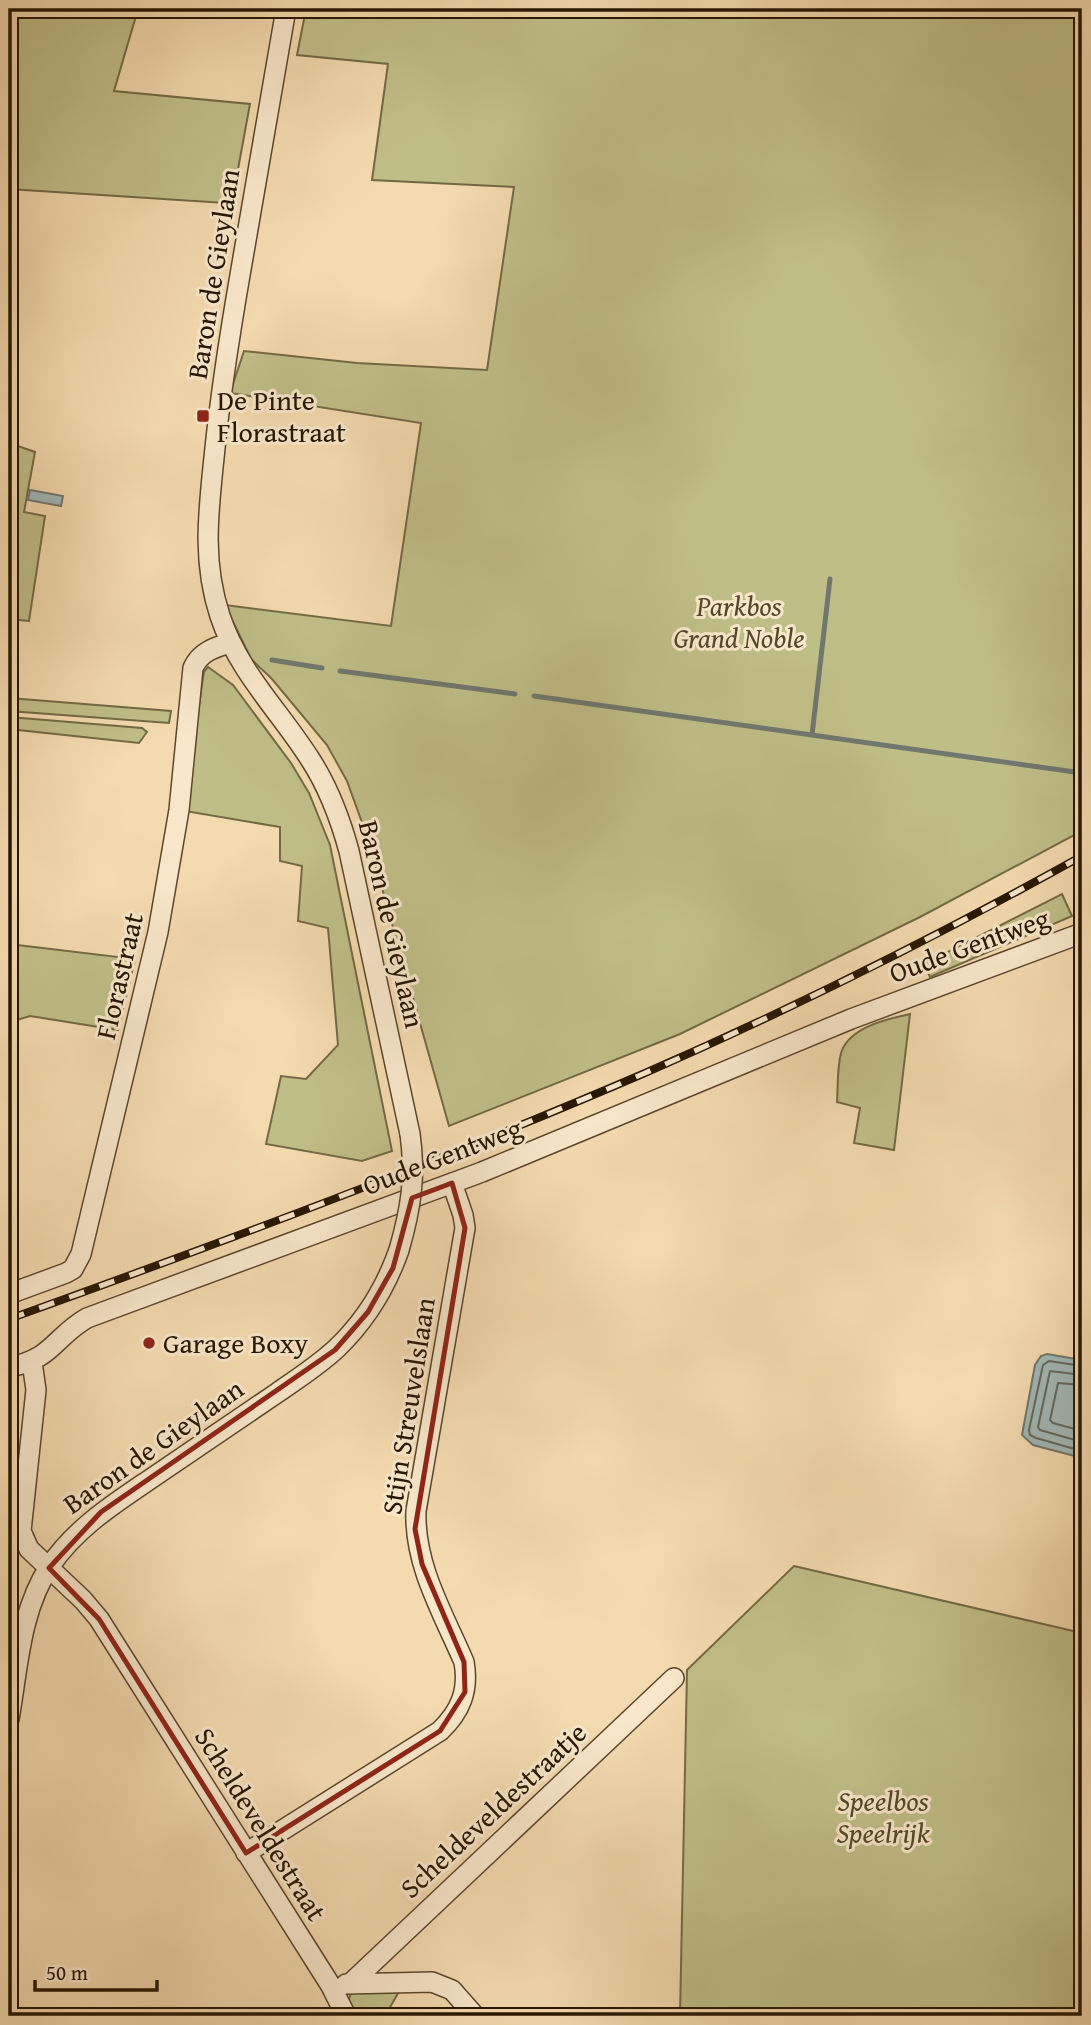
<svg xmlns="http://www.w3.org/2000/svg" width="1091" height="2025" viewBox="0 0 1091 2025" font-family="'Gentium Book Plus',serif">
	<rect width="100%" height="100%" fill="#f4daaf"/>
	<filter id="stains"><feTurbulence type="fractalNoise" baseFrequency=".00286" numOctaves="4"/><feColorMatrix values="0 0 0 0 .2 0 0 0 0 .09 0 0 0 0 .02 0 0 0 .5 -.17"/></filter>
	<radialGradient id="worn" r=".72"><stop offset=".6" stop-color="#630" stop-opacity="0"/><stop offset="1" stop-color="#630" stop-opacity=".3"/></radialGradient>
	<!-- green -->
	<path fill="#c0be87" stroke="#736a44" stroke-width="2" d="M9,9H138L114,91L250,104L234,191L225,203L9,189Z
		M306,9H1082V831L920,917L680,1034L449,1126L369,842L347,781L327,745L272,679L251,659L225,605L391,626L421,423L230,393L244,351L357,363L487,370L514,187L372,180L388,64L297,55Z
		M9,443L35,452L24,512L45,516L29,621L9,619Z
		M208,667L233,685L291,763L309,793L330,845L392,1151L362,1161L266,1144L281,1076L306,1079L338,1045L328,928L298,921L302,866L280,861V827L185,811L202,684L204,672Z
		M9,698L171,711L169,723L9,711Z
		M9,717L142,728L147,732L139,743L9,729Z
		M1062,894L1072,916L930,977L924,964Z
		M9,944L135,959L118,1030L30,1016L14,1021H9Z
		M910,1014L894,1150L854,1143L860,1108L837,1102C838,1087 837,1068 841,1053C849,1027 887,1019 910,1014Z
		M794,1566L1082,1633V2016H680L687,1670Z
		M401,1988L385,2016H353L348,2001L352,1991Z"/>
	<!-- water -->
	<path fill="#a1b8b7" stroke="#70776f" stroke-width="2" d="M30,490L63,496L61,506L28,500Z
		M1047,1354L1082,1360V1458L1033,1445L1022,1435L1035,1365L1041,1356Z"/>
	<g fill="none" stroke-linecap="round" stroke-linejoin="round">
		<!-- shore -->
		<path stroke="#64675c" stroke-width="2" d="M1082,1366L1049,1361L1043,1365L1029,1430L1030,1435L1036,1438L1082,1451
			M1082,1375L1050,1371L1038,1427L1040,1430L1082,1442
			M1082,1385L1058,1383L1050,1420L1053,1423L1082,1431"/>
		<!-- stream -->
		<path stroke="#70776f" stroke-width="5" d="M272,660L322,668
			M340,671L515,694
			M534,696L1082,773
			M812,735L830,579"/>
		<!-- street casing -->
		<g stroke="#5a472d" stroke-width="22">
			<path id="street" d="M286,9C271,98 255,186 240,275C230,333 221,390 215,448C209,508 201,558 220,616C239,673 279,710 310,759C329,788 340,818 349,851L410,1134
				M9,1294L66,1273L73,1269L81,1254L158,932L179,810L193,668C200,652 215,647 230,643
				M32,1362L36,1390L21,1531L29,1549L83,1600L99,1619L331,1986L346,2016
				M9,1367C52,1360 54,1337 87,1318L482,1172L851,1019L1082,933
				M9,1719C18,1669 20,1610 50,1566C75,1529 112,1505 149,1480C192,1451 235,1422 277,1393C297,1379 319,1365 337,1348C365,1321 386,1287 399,1250
				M246,1853L440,1731C461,1711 469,1690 464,1662C443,1613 414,1565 416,1511L465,1228L463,1215L452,1183
				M351,1983L674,1678
				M346,1984L432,1982L452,1990L475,2016"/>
		</g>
		<!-- street -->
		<use href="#street" stroke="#f8e7cb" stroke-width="19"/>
		<!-- rail casing -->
		<g stroke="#261602" stroke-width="8">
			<path id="rail" d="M9,1319C223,1242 436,1163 645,1073C794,1008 940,935 1082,856"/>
		</g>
		<!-- rail -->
		<use href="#rail" stroke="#f8e7cb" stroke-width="5" stroke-dasharray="16" stroke-linecap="butt"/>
		<!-- street-bridge casing -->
		<g stroke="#5a472d" stroke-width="22" stroke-linecap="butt">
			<path id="street-bridge" d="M399,1250C411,1208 416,1177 410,1134"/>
		</g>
		<!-- street-bridge -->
		<use href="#street-bridge" stroke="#f8e7cb" stroke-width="19"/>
	</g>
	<!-- marked area -->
	<path fill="none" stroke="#8f2418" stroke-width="5" stroke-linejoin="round" d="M452,1183L465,1228L415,1529L422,1564L464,1662L465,1692L440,1731L246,1853L99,1619L49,1568L101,1512L335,1350L368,1312L393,1268L412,1198Z"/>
	<!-- markers -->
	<g fill="#8f2418" stroke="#f8e7cb" stroke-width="2.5">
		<rect x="196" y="409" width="14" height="14" rx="3.5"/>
		<circle cx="149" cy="1343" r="7"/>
	</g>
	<g text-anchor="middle" stroke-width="6" stroke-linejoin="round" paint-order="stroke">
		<!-- street labels -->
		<g font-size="28" fill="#261602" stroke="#f8e7cb">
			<text transform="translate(213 274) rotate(-81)" y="10">Baron de Gieylaan</text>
			<text transform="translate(392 924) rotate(77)" y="10">Baron de Gieylaan</text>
			<text transform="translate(969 945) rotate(-20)" y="10">Oude Gentweg</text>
			<text transform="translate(119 976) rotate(-77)" y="10">Florastraat</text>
			<text transform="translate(442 1156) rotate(-21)" y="10">Oude Gentweg</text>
			<text transform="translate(408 1406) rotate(-81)" y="10">Stijn Streuvelslaan</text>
			<text transform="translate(153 1446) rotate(-35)" y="10">Baron de Gieylaan</text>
			<text transform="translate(493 1810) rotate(-43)" y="10">Scheldeveldestraatje</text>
			<text transform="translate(261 1824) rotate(58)" y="10">Scheldeveldestraat</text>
		</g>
		<!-- poi labels -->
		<g font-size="28" fill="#261602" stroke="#f8e7cb" text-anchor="start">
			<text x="217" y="410">De Pinte<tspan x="217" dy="32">Florastraat</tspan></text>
			<text x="163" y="1353">Garage Boxy</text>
		</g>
		<!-- park labels -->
		<g font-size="28" font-style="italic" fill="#54482a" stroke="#f8e7cb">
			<text x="739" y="616">Parkbos<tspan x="739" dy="32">Grand Noble</tspan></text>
			<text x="883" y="1811">Speelbos<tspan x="883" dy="32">Speelrijk</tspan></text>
		</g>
	</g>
	<!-- margin -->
	<rect width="1091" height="2025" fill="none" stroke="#f4daaf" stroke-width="35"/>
	<rect x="10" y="10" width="1070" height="2004" fill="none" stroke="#261602" stroke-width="3.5"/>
	<rect x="18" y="18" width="1056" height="1990" fill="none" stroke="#261602" stroke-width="2"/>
	<!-- scale -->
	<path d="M35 1980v10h122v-10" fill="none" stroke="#261602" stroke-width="3.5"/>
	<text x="46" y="1980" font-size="21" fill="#261602" stroke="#f8e7cb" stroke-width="5" paint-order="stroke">50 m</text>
	<rect width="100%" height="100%" filter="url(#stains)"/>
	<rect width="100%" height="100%" fill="url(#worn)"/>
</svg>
